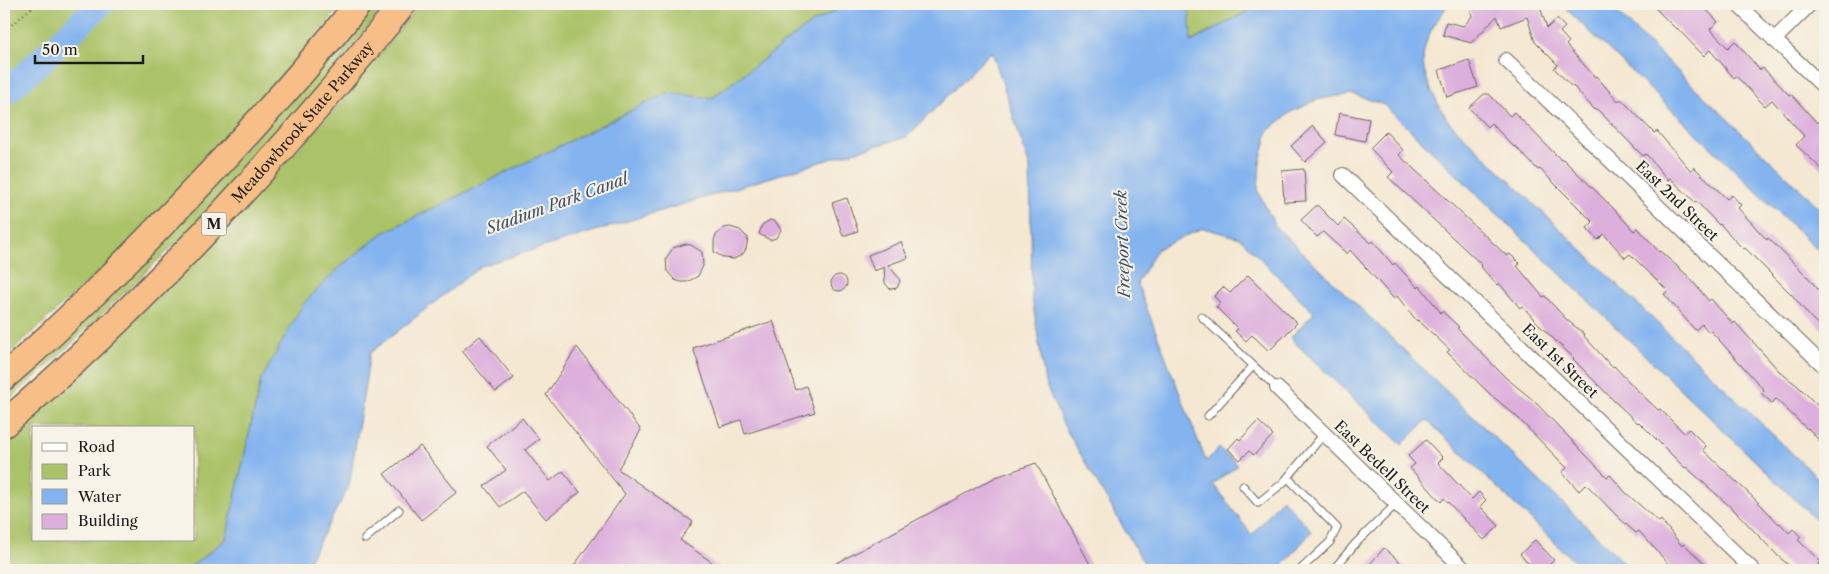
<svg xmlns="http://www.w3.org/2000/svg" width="1829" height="574" viewBox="0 0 1829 574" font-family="'Libre Caslon Text',serif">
	<rect width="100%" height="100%" fill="#f7f3e8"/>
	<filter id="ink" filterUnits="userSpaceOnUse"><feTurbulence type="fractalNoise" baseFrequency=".02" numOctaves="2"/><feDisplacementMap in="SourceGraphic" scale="10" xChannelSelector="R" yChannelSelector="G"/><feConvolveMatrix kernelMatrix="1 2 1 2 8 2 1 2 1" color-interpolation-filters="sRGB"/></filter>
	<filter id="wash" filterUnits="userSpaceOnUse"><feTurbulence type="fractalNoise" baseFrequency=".0096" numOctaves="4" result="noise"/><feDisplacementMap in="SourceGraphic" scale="20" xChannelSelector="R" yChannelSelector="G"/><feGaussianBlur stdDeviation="1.12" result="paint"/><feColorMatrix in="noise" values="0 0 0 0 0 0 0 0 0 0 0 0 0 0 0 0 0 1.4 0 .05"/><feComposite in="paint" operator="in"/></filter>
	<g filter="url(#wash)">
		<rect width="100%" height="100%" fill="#f5e8d3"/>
		<!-- green -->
		<path fill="#aac268" stroke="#636f42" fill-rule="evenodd" d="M4,4H343L233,132L115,257L4,358Z
			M371,4H386L324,82L205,215L51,363L4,404V392L46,355L315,76Z
			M419,4H848L810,24L712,98L667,93L383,233L340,267L261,380L226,539L187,570H4V437L34,413C128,321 225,231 313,133C351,92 385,48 419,4ZM34,428H194V540H34Z
			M1189,4H1261L1190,42Z"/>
		<!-- water -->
		<path fill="#84b4ef" stroke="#506886" d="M848,4H1189L1191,42L1261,4H1449C1411,53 1419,71 1448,121L1825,485V528L1384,105L1353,94L1319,99L1291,112L1268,131L1260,162L1258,191L1275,226L1632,570H1583L1427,420L1402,445L1290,338L1314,313L1240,238L1203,228L1157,249L1137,283L1206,461L1219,448L1238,465L1213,484L1252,535L1282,499L1312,531L1279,570H1148L1064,426L1045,383L1032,297L1030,168L992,51L907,137L850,153L481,266L370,353L349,486L304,570H187L226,539L261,380L303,304L340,267L383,233L667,93L712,98L810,24Z
			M1561,4H1608L1825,213V257Z"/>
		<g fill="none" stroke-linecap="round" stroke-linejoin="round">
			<!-- river -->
			<path stroke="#84b4ef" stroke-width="26" d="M4,94L34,67L100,4"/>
		</g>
		<g id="blocks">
			<!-- building -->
			<path fill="#ddafdd" d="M1469,4H1539L1547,28L1557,19L1565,27L1560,32L1569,42L1566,45L1595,77L1596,76L1618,101L1621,99L1654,133L1657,131L1691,171L1694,167L1727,199L1732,195L1741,205L1738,208L1767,240L1768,238L1808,277L1825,298V331L1812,319L1792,295L1745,248L1743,249L1720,224L1719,225L1696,201L1695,202L1670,178L1668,180L1646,154L1643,156L1597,109L1595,110L1573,86L1572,87L1554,68L1558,65L1535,42L1527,17L1501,27L1497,16L1471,43L1443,35L1446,22L1464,26L1472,16Z
				M1651,4H1699L1708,11L1718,22L1710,29L1728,48L1735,41L1760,70L1763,68L1789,95L1791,94L1817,123L1819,120L1825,125V172L1796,145L1804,136L1772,100L1765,106L1736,76L1734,78L1710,50L1704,56L1677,28L1676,29Z
				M1469,60L1478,87L1447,97L1439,70Z
				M1484,94H1489L1510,116L1514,112L1561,160L1563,159L1613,208L1634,231L1638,228L1659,252L1660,251L1687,275L1709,301L1711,299L1733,324L1735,322L1780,372L1799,387L1825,413V447L1808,428L1807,429L1776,399L1772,403L1761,393L1764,390L1711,331L1709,332L1702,324L1695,330L1664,294L1668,291L1630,254L1625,258L1604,234L1598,240L1587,228L1593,222L1540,169L1538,170L1515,146L1514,147L1491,123L1487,127L1469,108Z
				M1339,113L1369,119L1365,141L1335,135Z
				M1313,126L1327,142L1305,162L1291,146Z
				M1386,132L1403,150L1399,155L1507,256L1510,254L1520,264L1517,266L1543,297L1545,296L1566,319L1585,335L1584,336L1612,367L1614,366L1636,389L1658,410L1660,409L1684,433L1689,429L1706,446L1703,450L1760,504L1779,524L1780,523L1789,533L1793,529L1801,537L1798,540L1821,562L1813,570H1794L1778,556L1735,511L1686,467L1685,468L1639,422L1638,423L1613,400L1573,359L1574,358L1544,330L1522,306L1520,308L1499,283L1497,285L1481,267L1482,265L1388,177L1393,172L1370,148Z
				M1304,169L1306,201L1284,202L1282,171Z
				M847,198L858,231L843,236L832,203Z
				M1317,205L1338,226L1344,219L1371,243L1373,241L1393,265L1395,263L1418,288L1420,286L1441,313L1442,311L1459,327L1457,328L1505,377L1533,400L1607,477L1610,475L1626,493L1659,522L1661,520L1682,546L1684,544L1711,570H1674L1639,531L1636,533L1619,518L1586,484L1579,491L1562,472L1567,468L1516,416L1490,394L1447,352L1450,350L1418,320L1417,321L1397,296L1394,299L1350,250L1347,254L1323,232L1317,237L1301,220Z
				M770,220L776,222L781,230L776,238L770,240L759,234L762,225Z
				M730,227L740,230L748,238L746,249L743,254L734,259L724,258L714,252V240L716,235L724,228Z
				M901,242L908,258L888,265L898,277L900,281L897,288L890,289L885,283L884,267L874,271L868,255Z
				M685,244L691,245L702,252L703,266L698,276L687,282H681L675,280L667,271L666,258L673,248Z
				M1248,275L1297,323L1269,351L1252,335L1246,341L1235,331L1238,329L1216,307L1220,303L1214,296L1223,287L1230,293Z
				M831 283a8 8 0 1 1 16 0a8 8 0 1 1-16 0Z
				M773,321L796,390L806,386L815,412L745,434L741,420L720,427L693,348Z
				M480,336L514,378L496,392L462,351Z
				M577,347L641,430L618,469L693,522L680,540L723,570H571L625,494L546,395Z
				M522,418L539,439L525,450L550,481L563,471L580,492L546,519L523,491L500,507L484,486L506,470L487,446Z
				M1258,421L1273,435L1254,455L1249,451L1240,460L1228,449L1238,438L1240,440Z
				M1426,440L1443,458L1438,463L1472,499L1479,492L1486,500L1480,506L1499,526L1484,540L1444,498L1441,502L1410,468L1415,464L1408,456Z
				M420,446L457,492L421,520L384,474Z
				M1036,463L1093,570H824L996,477Z
				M1535,540L1554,560L1544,570H1520L1528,563L1520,554Z
				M1384,548L1409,570H1377L1370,564Z"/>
		</g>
	</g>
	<g filter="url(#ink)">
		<use href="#blocks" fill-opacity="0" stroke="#68635c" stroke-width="1"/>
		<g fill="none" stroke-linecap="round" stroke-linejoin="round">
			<!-- service casing -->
			<g stroke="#68635c" stroke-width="9">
				<path id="service" d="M1201,316L1277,388
					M1208,416L1253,366
					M1288,478L1337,528L1330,542L1300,570
					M1243,486L1258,503L1283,483L1324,434
					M365,539L399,510
					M1333,570L1355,544L1396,504"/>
			</g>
			<!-- minor casing -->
			<g stroke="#68635c" stroke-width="16">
				<path id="minor" d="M1737,4L1825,88
					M1774,40L1810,4
					M1506,60L1825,367
					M1343,175L1753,570
					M1277,388L1465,570"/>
			</g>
			<!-- motorway casing -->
			<g stroke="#68635c" stroke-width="29">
				<g id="motorway">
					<path d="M4,377C69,321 129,259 188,197C247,135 305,72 358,4"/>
					<path id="s1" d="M4,424C151,299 282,154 403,4"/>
				</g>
			</g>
			<!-- path -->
			<path stroke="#68635c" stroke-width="2.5" stroke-dasharray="1 4" stroke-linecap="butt" d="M4,31L36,4"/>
			<!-- service -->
			<use href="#service" stroke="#fff" stroke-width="7"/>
			<!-- minor -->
			<use href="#minor" stroke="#fff" stroke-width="14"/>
			<!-- motorway -->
			<use href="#motorway" stroke="#f7be88" stroke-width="26"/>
		</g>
	</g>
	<g text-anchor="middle" stroke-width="4" stroke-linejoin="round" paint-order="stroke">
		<!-- shield labels -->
		<rect fill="#f7f3e8" stroke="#5e5c59" stroke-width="1" x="201.5" y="212.5" width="25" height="23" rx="4"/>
		<g font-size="14" font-weight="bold" fill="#1c1c1c">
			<text x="214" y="229">M</text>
		</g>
		<!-- street labels -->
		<g font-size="15" fill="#1c1c1c" stroke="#f7f3e8">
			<text dy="5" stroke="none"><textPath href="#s1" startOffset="425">Meadowbrook State Parkway</textPath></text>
			<text transform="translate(1677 201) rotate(44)" y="5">East 2nd Street</text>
			<text transform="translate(1560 361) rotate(44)" y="5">East 1st Street</text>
			<text transform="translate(1382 467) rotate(44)" y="5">East Bedell Street</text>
		</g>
		<!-- water labels -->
		<g font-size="16" font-style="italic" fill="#405166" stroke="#f7f3e8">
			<text transform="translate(557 203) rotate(-20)" y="6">Stadium Park Canal</text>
			<text transform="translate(1122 244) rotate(-92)" y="6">Freeport Creek</text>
		</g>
	</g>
	<!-- margin -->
	<rect width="1829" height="574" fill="none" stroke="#f7f3e8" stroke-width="20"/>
	<!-- legend -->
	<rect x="32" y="426" width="162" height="115" fill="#f7f3e8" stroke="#9f9d96"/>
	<rect x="42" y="443" width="25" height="8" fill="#ffffff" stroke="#9f9d96"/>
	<text x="78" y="452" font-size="15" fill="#1c1c1c">Road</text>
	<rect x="42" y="464" width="25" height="15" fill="#aac268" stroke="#9f9d96"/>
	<text x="78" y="476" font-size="15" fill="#1c1c1c">Park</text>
	<rect x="42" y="489" width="25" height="15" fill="#84b4ef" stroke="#9f9d96"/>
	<text x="78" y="502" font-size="15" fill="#1c1c1c">Water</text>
	<rect x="42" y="514" width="25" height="15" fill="#ddafdd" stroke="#9f9d96"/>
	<text x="78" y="526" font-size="15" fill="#1c1c1c">Building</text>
	<!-- scale -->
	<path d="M35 55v8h108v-8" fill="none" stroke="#1c1c1c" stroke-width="2.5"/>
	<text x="42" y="55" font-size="15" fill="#1c1c1c" stroke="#f7f3e8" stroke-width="4" paint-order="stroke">50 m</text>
</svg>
